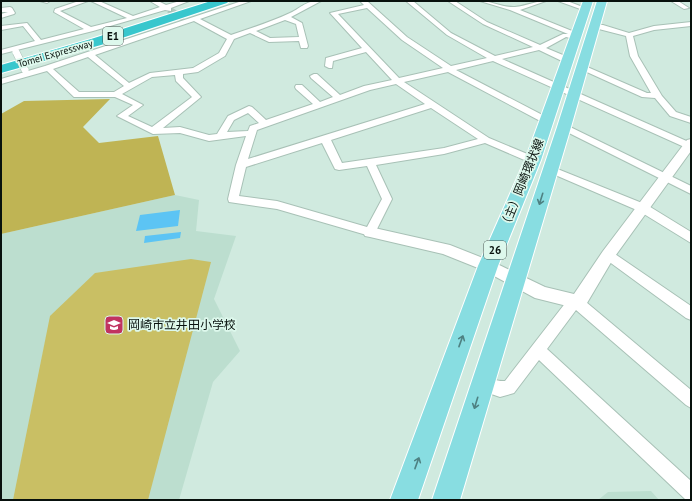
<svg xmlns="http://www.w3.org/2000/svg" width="692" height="501" viewBox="0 0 692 501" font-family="'PT Sans','Noto Sans JP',sans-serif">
	<rect width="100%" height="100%" fill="#d0eadf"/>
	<!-- built -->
	<path fill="#bcdecf" d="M175,195L199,200L196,231L236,236L214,299L240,351L213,382L179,500H1V234Z
		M651,491L659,500H598L608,492Z"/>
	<!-- green -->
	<path fill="#c9bf64" d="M191,259L211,262L148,500H13L50,316L95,273Z"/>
	<!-- forest -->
	<path fill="#bfb454" d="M110,99L83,127L99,143L158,136L175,195L1,234V114L24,101Z"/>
	<!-- water -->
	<path fill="#5cc4f4" d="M180,210L178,226L136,231L140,215Z
		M181,232L180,238L144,243L145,236Z"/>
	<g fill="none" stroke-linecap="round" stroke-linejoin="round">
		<!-- minor-tunnel -->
		<path stroke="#b2c9c0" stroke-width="7" stroke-dasharray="7 3.5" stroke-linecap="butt" d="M169,10L186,20"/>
		<!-- minor casing -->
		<g stroke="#a8c1b6" stroke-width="2">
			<path id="minor" d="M40,1H50L47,3Z
				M79,1H88L60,11L91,27L127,18L91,1H99L133,16L160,7L150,1H158L166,5L180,1H189L171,8V11L165,10L93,31L1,54V50L35,41L23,26L1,30V26L27,23L41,40L84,29L54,12L55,9Z
				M242,1H251L200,19L231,35C251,28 271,22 290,13C303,7 304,1 321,1L291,17L302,23L308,46L307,48H301L299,41L269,42L250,33L234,39L225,56L198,72L183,74V78L201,97L163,128L180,127L209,135L217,134L228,116L249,106L252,107L266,120L313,104L296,89L295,87L296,85H302L320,102L333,97L311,78L310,76L314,74H317L340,95L364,86L392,80L366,52L333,61L332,68H329L325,66L326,58L362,48L330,13L364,5L360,1H367L407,37L451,66L487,58L447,35L406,1H413L451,33L495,56L533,47L483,24L448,1H455L487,22L540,45L563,34H568L510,10L480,1C492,1 504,8 515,7C526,6 535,1 546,1L520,10L577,33L578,34L576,36L579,38L578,40L566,37L546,48L570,58V62H564L539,50L502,59L691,143V150L493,61L456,70L550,119L551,121L550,123H544L448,72L404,82L489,138L537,158L538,160L533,163L529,162L485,143L444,154L376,165L392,199L374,235L370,236L277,209L229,202L228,199L236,165L246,136L209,141L180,133L153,134L117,116L133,105L115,97H74L47,71L1,84V79L45,66ZM367,8L402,40L443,68L399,78L338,14ZM285,20L296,24L299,37L270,38L256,31ZM194,21L227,39L219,53L193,68L150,73L129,83L95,55ZM88,57L124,86L114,92H79L53,69ZM175,75L176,81L192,97L152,127L128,116L143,105L122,94L152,77ZM396,84L425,104L248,159L257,130L370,90ZM431,108L478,139L444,148L342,163L331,140ZM248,113L259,123L250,126L248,131L227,132L234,120ZM322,143L335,169L339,170L367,166L382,199L367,227L277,201L239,196L246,167Z
				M558,1H567L588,9L583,10Z
				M671,1H678L689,8L684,9Z
				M10,7L12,8L15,13L14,14L1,18V14L8,12H1V8Z
				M691,22V26L654,30L633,36L638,56L662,96L676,112L691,117V123L670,116L655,98L642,97L578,68L582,66H585L647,93H651L630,56L626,36L591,27L594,25H603L629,33L654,26Z
				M564,124L691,186V194L561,129L559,127L561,125Z
				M550,166L647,205L691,232V243L639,211L546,171L545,169L546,167Z
				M608,250L612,252L691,306V320L686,318L604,258L602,255L604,252Z
				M575,295L580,297L691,390V408L686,405L576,310L547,349L691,481V500L685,499L539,360L514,393L500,397L477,389L474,384L477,379C486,375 495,382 505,381L570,297Z"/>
		</g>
		<!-- tertiary casing -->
		<g stroke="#a8c1b6" stroke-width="2">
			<path id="tertiary" d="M691,139V151L613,259L587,303L575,308L535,298L483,270L443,254L370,237L365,236L363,232L365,228L370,227L450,245L493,262L545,287L574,294L603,251L687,140Z"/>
		</g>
		<!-- primary casing -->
		<g stroke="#fff" stroke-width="2">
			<path id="primary" d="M583,1H593L541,160L498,266L418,500H390L478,266L525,160Z
				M597,1H607L571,127L460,500H432L557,127Z"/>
		</g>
		<!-- motorway casing -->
		<g stroke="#fff" stroke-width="2">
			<path id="motorway" d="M211,1H229L227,3L101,45L1,73V65L91,39Z"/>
		</g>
		<!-- minor -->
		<use href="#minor" fill="#fff" fill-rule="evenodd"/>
		<!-- tertiary -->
		<use href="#tertiary" fill="#fff" fill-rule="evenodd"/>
		<!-- primary -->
		<use href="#primary" fill="#88dde1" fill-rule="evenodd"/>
		<!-- motorway -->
		<use href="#motorway" fill="#38c7cd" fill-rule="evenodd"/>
		<!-- minor-bridge casing -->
		<g stroke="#a8c1b6" stroke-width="8" stroke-linecap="butt">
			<path id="minor-bridge" d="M16,52L25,70"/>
		</g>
		<!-- minor-bridge -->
		<use href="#minor-bridge" stroke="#fff" stroke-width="7"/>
	</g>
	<!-- one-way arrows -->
	<defs><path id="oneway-shaft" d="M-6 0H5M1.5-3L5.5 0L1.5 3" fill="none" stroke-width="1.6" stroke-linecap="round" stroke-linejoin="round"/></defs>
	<g stroke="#4e8182">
		<use href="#oneway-shaft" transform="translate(541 199) rotate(107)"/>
		<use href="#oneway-shaft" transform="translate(461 341) rotate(-70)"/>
		<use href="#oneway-shaft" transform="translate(476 403) rotate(107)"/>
		<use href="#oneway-shaft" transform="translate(417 463) rotate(-70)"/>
	</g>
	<!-- icons -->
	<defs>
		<g id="school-square" transform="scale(1)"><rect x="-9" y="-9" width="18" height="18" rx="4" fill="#c13360" stroke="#ddf8ec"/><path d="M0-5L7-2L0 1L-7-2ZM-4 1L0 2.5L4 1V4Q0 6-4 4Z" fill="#fff"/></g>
	</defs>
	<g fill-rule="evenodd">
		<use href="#school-square" x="114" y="325"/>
	</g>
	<g text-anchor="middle" stroke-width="3.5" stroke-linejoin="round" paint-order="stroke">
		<!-- far-street labels -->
		<g font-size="10" fill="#08110d" stroke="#ddf8ec">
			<text transform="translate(55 53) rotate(-16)" y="4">Tomei Expressway</text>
		</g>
		<!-- shield labels -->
		<g fill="#ddf8ec" stroke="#485650" stroke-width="1">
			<rect x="103" y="27" width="20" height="18" rx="3"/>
			<rect x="484" y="241" width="22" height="18" rx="3"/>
		</g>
		<g font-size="11" font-weight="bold" fill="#08110d">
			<text x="113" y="40">E1</text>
			<text x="495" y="254">26</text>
		</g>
		<!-- street labels -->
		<g font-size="12" fill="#08110d" stroke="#ddf8ec">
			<text transform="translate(522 184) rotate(-68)" y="4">（主）岡崎環状線</text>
		</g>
		<!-- poi labels -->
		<g font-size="12" fill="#08110d" stroke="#ddf8ec" text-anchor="start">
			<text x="128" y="329">岡崎市立井田小学校</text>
		</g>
	</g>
	<!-- border -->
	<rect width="692" height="501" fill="none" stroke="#08110d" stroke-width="4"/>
</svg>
